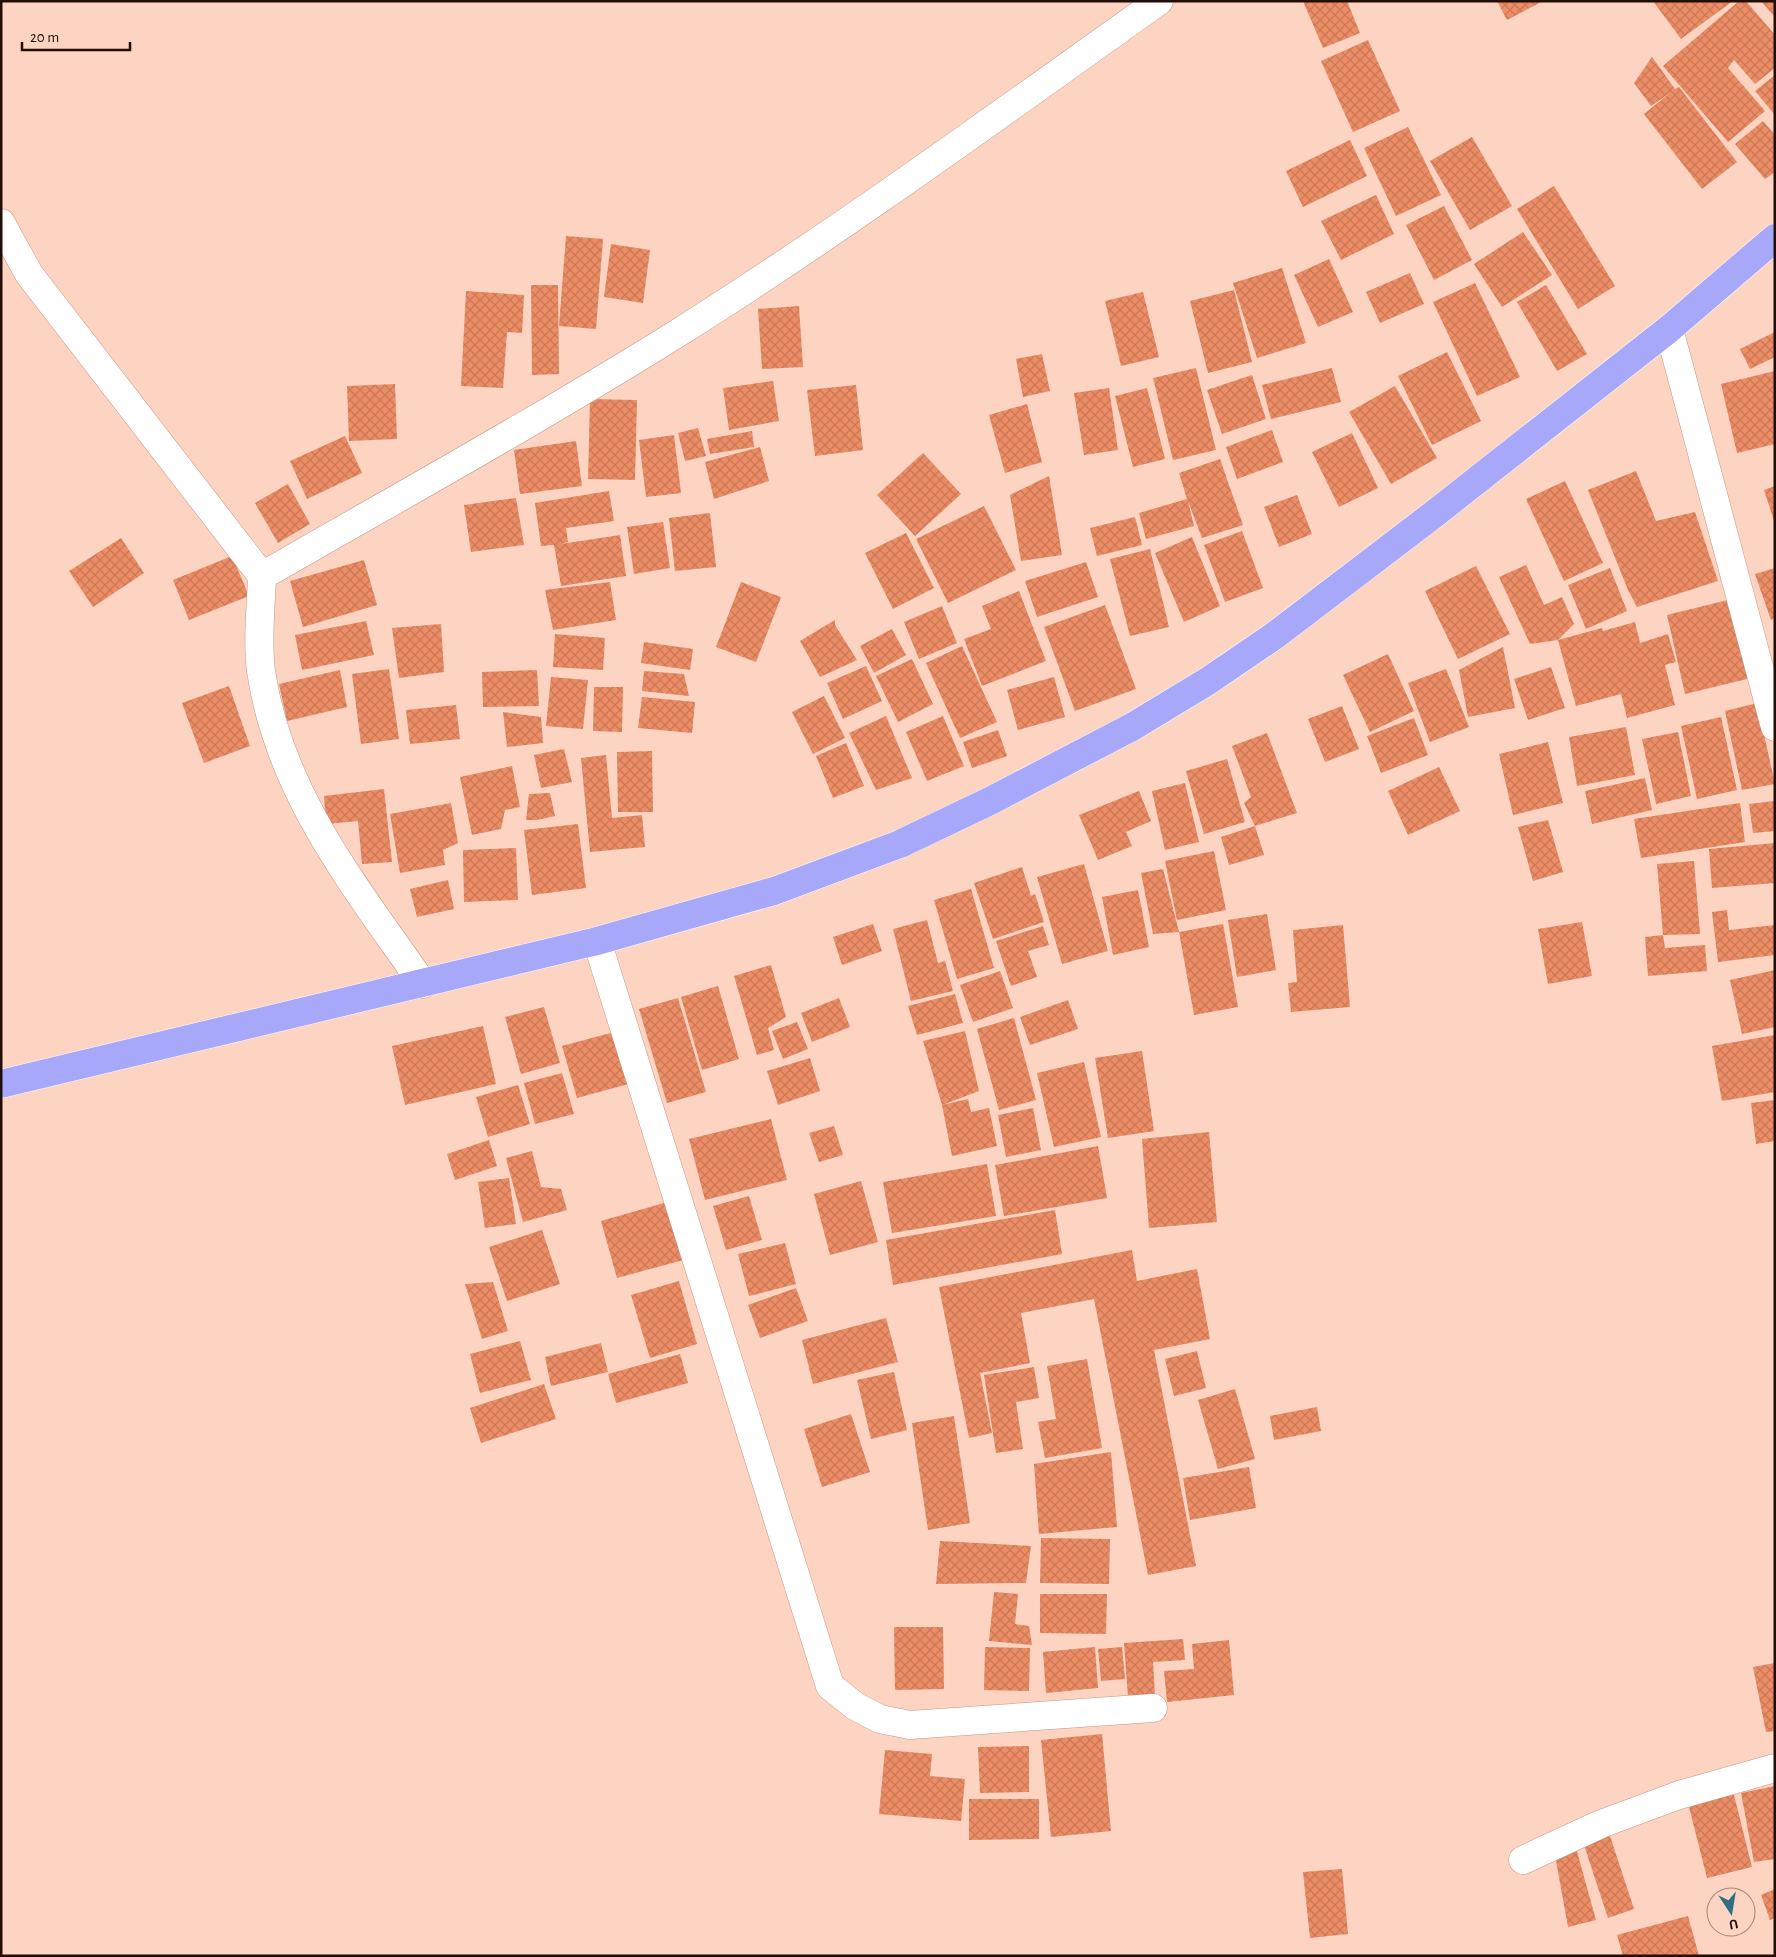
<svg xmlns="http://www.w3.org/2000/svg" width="1776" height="1957" viewBox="0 0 1776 1957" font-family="'Alegreya Sans',sans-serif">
	<defs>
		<pattern id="building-cross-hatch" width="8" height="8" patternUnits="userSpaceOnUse" patternTransform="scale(1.25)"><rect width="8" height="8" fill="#ec8d66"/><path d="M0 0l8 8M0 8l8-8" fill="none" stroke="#ca7857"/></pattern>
	</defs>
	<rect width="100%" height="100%" fill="#fdd3c2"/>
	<!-- building -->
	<path fill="url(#building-cross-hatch)" d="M1303,1H1347L1360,33L1323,48Z
		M1497,1H1543L1507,20Z
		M1653,1H1733L1681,39Z
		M1739,1H1746L1775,35V68L1755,84L1734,60L1728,68L1765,111L1728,142L1663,66Z
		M1761,1H1775V17Z
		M1368,40L1400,111L1353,132L1321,61Z
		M1652,57L1675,89L1679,87L1737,162L1702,189L1644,114L1670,93L1651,106L1634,83Z
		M1775,75V115L1755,91Z
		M1763,121L1775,135V172L1765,179L1735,144Z
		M1408,127L1441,195L1396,216L1364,148Z
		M1472,137L1512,206L1470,230L1430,161Z
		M1350,140L1367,176L1303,207L1286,171Z
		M1554,186L1615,286L1578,309L1517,209Z
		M1376,195L1394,234L1341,260L1321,221Z
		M1444,206L1472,260L1434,280L1406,225Z
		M1523,232L1552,275L1502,307L1474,264Z
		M566,236L603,239L596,329L559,326Z
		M611,244L650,250L643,303L604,297Z
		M1329,259L1353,312L1318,327L1294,275Z
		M1282,268L1306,343L1257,358L1233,283Z
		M1410,273L1424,304L1380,323L1366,292Z
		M1475,283L1520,377L1477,396L1433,302Z
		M531,285H558L559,374L532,375Z
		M1546,285L1587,354L1557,371L1517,302Z
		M1234,290L1252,362L1208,373L1190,301Z
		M466,291L524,295L522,333L507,332L503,388L461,386Z
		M1143,292L1159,357L1121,366L1105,301Z
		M799,306L803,367L762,369L758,309Z
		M1775,332V357L1750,369L1740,349Z
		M1447,352L1481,421L1432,445L1398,376Z
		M1042,354L1050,391L1023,397L1016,359Z
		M1196,368L1216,450L1173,460L1153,378Z
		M1332,368L1341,402L1271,419L1262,385Z
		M1775,371V444L1737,453L1721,384Z
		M1252,375L1266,419L1222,434L1207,390Z
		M773,381L779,421L729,430L723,388Z
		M395,384L397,439L349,441L347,386Z
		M856,385L863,450L815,456L807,390Z
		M1395,386L1437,458L1391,484L1349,412Z
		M1109,388L1118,450L1084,455L1074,393Z
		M1147,388L1165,459L1133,467L1115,396Z
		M590,399L637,400L635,480L588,479Z
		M1027,404L1042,462L1005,473L989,415Z
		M698,428L706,456L685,461L678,433Z
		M1272,430L1283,462L1237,479L1226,447Z
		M752,431L754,447L710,454L707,439Z
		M1352,433L1378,488L1339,507L1312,452Z
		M674,435L681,493L646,497L639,440Z
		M345,436L362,473L307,499L290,461Z
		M576,441L582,486L520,494L514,450Z
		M760,447L769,481L714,499L705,462Z
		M923,453L961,494L915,536L877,495Z
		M1220,459L1243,525L1202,538L1188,501L1194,526L1146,539L1139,513L1187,499L1179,473Z
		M1636,471L1656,521L1695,512L1718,581L1637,607L1628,590L1588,490Z
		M1049,476L1062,555L1021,561L1010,495Z
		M1565,481L1603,563L1564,581L1526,499Z
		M288,484L310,524L278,543L255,503Z
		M1775,486V521H1774L1764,490Z
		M609,491L614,521L566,528L568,542L561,544L620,535L626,576L561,586L554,545L541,546L535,503Z
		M1297,495L1312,534L1279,547L1264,507Z
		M516,498L524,545L471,552L464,505Z
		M984,506L1016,570L948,603L916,539Z
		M710,513L716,567L675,571L669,518Z
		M1135,517L1142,545L1097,556L1090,528Z
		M663,522L670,568L634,574L627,527Z
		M1242,531L1263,588L1225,602L1204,545Z
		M906,533L934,588L893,609L865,553Z
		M1192,537L1220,606L1184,622L1155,553Z
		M121,538L144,573L93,607L69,571Z
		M1150,549L1169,627L1130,636L1110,559Z
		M232,556L249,596L189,620L173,580Z
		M364,560L377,605L303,627L290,581Z
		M1086,562L1098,597L1037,617L1025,581Z
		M1526,565L1544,605L1562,597L1574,624L1558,640L1530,644L1499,577Z
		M1476,566L1510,634L1458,659L1425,591Z
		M1610,568L1627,611L1586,629L1568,585Z
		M1775,568V618L1771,620L1755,574Z
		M610,582L616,620L553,630L545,590Z
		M741,582L781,597L756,662L716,647Z
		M1019,591L1046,661L982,686L964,639L991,629L982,606Z
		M1732,599L1751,678L1685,694L1667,615Z
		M1105,605L1136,689L1075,711L1044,627Z
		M942,606L957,643L919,659L904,622Z
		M835,620V625L857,660L820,677L800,641Z
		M366,621L374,655L302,670L295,635Z
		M1635,622L1640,643L1668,634L1676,662L1665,665L1675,705L1627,718L1621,694L1576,706L1558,640L1602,628L1603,631Z
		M441,624L444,672L399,678L392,628Z
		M892,629L906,655L874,673L860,646Z
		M555,634L605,638L603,670L553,667Z
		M644,642L693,649L690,670L641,663Z
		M962,646L997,722L960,738L926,663Z
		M1503,647L1515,708L1468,717L1459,670Z
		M1388,654L1414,711L1370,732L1343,675Z
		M912,659L933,704L898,722L876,676Z
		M866,666L882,701L843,719L827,683Z
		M1551,667L1565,708L1528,720L1514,679Z
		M389,669L399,739L361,744L352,674Z
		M1446,669L1469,727L1430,742L1408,683Z
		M340,670L347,707L287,721L279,684Z
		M537,670L539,706L483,707L482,672Z
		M644,671L684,674L689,696L642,691Z
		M551,677L588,680L583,729L546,726Z
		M1054,677L1065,717L1018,730L1007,690Z
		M229,686L250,746L204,763L182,703Z
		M594,687H623L622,732L593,731Z
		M824,696L845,738L813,754L792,712Z
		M642,697L695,702L692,733L638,728Z
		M1757,703L1775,784L1742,790L1725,711Z
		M456,705L460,739L410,744L406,710Z
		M1342,706L1359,749L1325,762L1308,719Z
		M503,712L541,717L543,743L507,747Z
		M886,716L912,778L876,790L849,733Z
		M943,716L964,766L927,781L906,732Z
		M1721,717L1737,790L1697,799L1681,726Z
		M1414,718L1428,755L1381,773L1367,736Z
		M1626,727L1635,775L1577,786L1569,737Z
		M998,730L1007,756L972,768L963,742Z
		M1678,732L1691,796L1656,804L1642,739Z
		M1267,733L1297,813L1255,826L1264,855L1229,865L1221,837L1255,826L1244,803L1251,797L1232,746Z
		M1548,742L1563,803L1513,815L1499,754Z
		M846,743L864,786L833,798L816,756Z
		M564,749L572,782L541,788L534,755Z
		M652,751L653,812H618L617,752Z
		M606,755L612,818L642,815L645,847L590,852L581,758Z
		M1227,759L1245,822L1204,834L1186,771Z
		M512,766L520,807L505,810L501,829L472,835L460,777Z
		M1439,767L1460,811L1408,835L1388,791Z
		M1645,778L1652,810L1592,824L1585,791Z
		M1185,783L1199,842L1165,850L1152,791Z
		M384,789L392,862L362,864L358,821L326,824L324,796Z
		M1139,791L1151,821L1126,832L1132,846L1098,860L1079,815Z
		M550,793L555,816L537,820H526L529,794Z
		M1775,801V831L1753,833L1749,804Z
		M451,803L458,843L443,850L445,865L400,873L390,814Z
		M1740,803L1745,842L1641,858L1634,819Z
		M1548,820L1563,872L1533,881L1518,827Z
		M578,824L586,888L532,895L524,830Z
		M1775,843V883L1712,888L1709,849Z
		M516,848L518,900L464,902L463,850Z
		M1214,851L1226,910L1177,920L1165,861Z
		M1694,861L1700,934L1663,935L1657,864Z
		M1084,864L1108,951L1062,964L1037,877Z
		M1022,867L1031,896L1035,894L1044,922L993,939L974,883Z
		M1163,869L1179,932L1223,924L1238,1007L1194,1015L1179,932L1153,934L1141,873Z
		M448,880L454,909L417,917L410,889Z
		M971,889L994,968L957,979L934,900Z
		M1138,890L1149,947L1113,955L1102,897Z
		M1727,910L1729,930L1775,925V955L1718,962L1712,912Z
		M1267,914L1276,970L1237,977L1228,920Z
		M927,920L938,963L945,961L953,991L911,1001L893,929Z
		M1582,922L1592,976L1548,984L1538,929Z
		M873,924L882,951L842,965L833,937Z
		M1343,925L1350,1007L1291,1012L1288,983L1297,982L1293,930Z
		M1043,926L1049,945L1028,951L1037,977L1011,986L996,941Z
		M1663,935L1665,948L1705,945L1707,971L1648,976L1645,937Z
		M771,965L786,1017L768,1028L774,1050L757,1055L734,976Z
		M1775,970V1027L1742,1034L1730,980Z
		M1000,971L1013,1008L973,1022L960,985Z
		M718,986L739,1059L702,1070L681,997Z
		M955,994L963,1023L917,1035L908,1006Z
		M678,998L706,1092L667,1103L639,1009Z
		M839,998L850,1027L812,1042L801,1013Z
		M1068,1000L1078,1029L1030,1045L1020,1017Z
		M544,1007L560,1063L521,1074L505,1017Z
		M1014,1018L1036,1100L999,1110L977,1029Z
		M797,1022L808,1049L783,1059L772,1031Z
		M483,1026L496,1084L405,1105L392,1046Z
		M618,1031L632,1083L577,1098L562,1046Z
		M965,1031L979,1091L942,1105L923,1041Z
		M1775,1035V1092L1722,1101L1712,1046Z
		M1142,1051L1154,1131L1108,1138L1095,1058Z
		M810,1058L820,1091L778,1105L767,1071Z
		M1084,1062L1101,1137L1054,1147L1037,1073Z
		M562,1073L574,1114L535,1124L524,1083Z
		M518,1085L530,1124L488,1137L476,1097Z
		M968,1099L971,1112L989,1108L997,1146L952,1156L942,1105Z
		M1775,1100V1141L1756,1144L1751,1103Z
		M1033,1108L1041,1150L1006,1157L998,1115Z
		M771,1119L787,1180L705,1200L689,1139Z
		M834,1126L843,1155L819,1162L809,1133Z
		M1209,1132L1217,1222L1149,1228L1142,1139Z
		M489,1140L497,1166L455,1180L447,1154Z
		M1098,1146L1107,1198L1004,1216L995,1165Z
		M532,1151L541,1187L561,1189L567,1210L523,1222L506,1158Z
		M987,1164L996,1216L892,1233L883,1182Z
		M509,1178L516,1224L485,1228L478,1182Z
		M861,1181L878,1242L830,1255L814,1194Z
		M749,1196L762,1240L726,1250L713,1206Z
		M671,1201L687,1259L617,1278L601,1221Z
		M1055,1210L1062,1254L893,1285L886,1240Z
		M542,1230L560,1284L507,1301L489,1247Z
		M785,1243L796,1284L749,1296L738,1254Z
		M1132,1250L1137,1281L1197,1269L1210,1339L1154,1350L1196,1566L1148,1575L1094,1299L1021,1313L1030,1363L980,1373L992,1433L969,1438L939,1287Z
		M679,1281L697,1344L650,1358L631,1295Z
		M493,1282L508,1331L482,1339L465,1284Z
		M796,1288L808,1321L760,1338L748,1305Z
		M886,1318L898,1362L813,1384L802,1340Z
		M520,1341L531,1380L480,1393L470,1354Z
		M601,1343L608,1372L551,1386L545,1357Z
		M1197,1351L1206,1388L1174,1396L1165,1359Z
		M680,1354L688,1383L616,1403L608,1374Z
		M1087,1359L1102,1448L1045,1458L1038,1422L1056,1419L1047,1366Z
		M1034,1367L1039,1398L1016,1402L1023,1449L996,1453L984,1375Z
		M894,1372L907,1430L871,1439L857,1380Z
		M544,1384L556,1419L481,1443L470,1408Z
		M1235,1389L1255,1459L1218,1469L1198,1400Z
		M1317,1407L1321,1431L1274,1440L1270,1416Z
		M851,1414L870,1472L822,1487L804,1429Z
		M954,1416L970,1523L928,1530L912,1423Z
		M1111,1452L1117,1527L1039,1534L1034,1464Z
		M1249,1467L1256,1508L1190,1520L1183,1478Z
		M1041,1538L1110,1539L1109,1584L1040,1583Z
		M940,1541L1031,1546L1026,1583L936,1584Z
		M994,1592L1018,1594L1015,1624L1029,1626L1032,1645L989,1641Z
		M1040,1594H1107L1106,1634L1040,1633Z
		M894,1627H943L944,1689L895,1690Z
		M1183,1639L1185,1660L1153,1662L1155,1695L1128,1697L1124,1643Z
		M1229,1640L1234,1695L1167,1702L1164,1671L1194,1669L1192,1644Z
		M985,1647L1030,1648L1029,1691L984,1690Z
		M1095,1647L1098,1688L1046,1693L1043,1652Z
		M1122,1647L1125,1679L1101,1681L1098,1649Z
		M1775,1663V1731L1766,1732L1753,1667Z
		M1102,1734L1111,1831L1051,1837L1041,1740Z
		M1029,1746V1792L980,1793L978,1747Z
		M885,1750L932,1754L930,1776L965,1779L961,1821L879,1814Z
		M1775,1786V1859L1754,1862L1741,1793Z
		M1733,1791L1752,1867L1707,1878L1688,1803Z
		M969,1799H1039V1839L969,1840Z
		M1610,1836L1634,1909L1608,1918L1584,1845Z
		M1576,1848L1596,1920L1568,1927L1555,1855Z
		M1342,1869L1348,1934L1310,1938L1303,1872Z
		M1775,1889V1918L1770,1920L1761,1895Z
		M1688,1916L1699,1956H1623L1617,1935Z"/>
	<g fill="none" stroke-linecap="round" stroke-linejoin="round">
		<!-- street casing -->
		<g stroke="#c79682" stroke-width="29">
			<path id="street" d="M1,223L29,274L262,576C261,607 257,640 261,671C279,793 355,886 423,984
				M1669,329L1775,727
				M262,576C401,496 542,418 678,333C843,229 1000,114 1159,1
				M597,941L830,1686L855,1706L880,1719L910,1725L1153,1708
				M1523,1860L1601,1824L1679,1795L1775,1768"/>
		</g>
		<!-- highway casing -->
		<g stroke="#fff" stroke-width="29">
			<path id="highway" d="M1,1084L597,941L774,891L900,844L990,801L1132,727L1208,681L1274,636L1438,511L1669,329L1775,238"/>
		</g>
		<!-- street -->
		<use href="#street" stroke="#fff" stroke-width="28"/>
		<!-- highway -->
		<use href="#highway" stroke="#a7a8fa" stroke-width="28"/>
	</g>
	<!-- border -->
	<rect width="1776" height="1957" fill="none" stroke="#200e07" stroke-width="5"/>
	<!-- north arrow -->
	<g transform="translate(1731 1912) rotate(168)"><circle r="24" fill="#fdd3c2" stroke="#a58477"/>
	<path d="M0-4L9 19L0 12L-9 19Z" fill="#2f6e83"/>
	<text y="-8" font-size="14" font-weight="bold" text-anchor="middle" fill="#200e07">U</text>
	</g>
	<!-- scale -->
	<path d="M22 42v8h108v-8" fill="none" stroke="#200e07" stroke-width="2.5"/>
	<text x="30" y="42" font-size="15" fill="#200e07" stroke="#fdd3c2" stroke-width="4" paint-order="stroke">20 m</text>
</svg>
